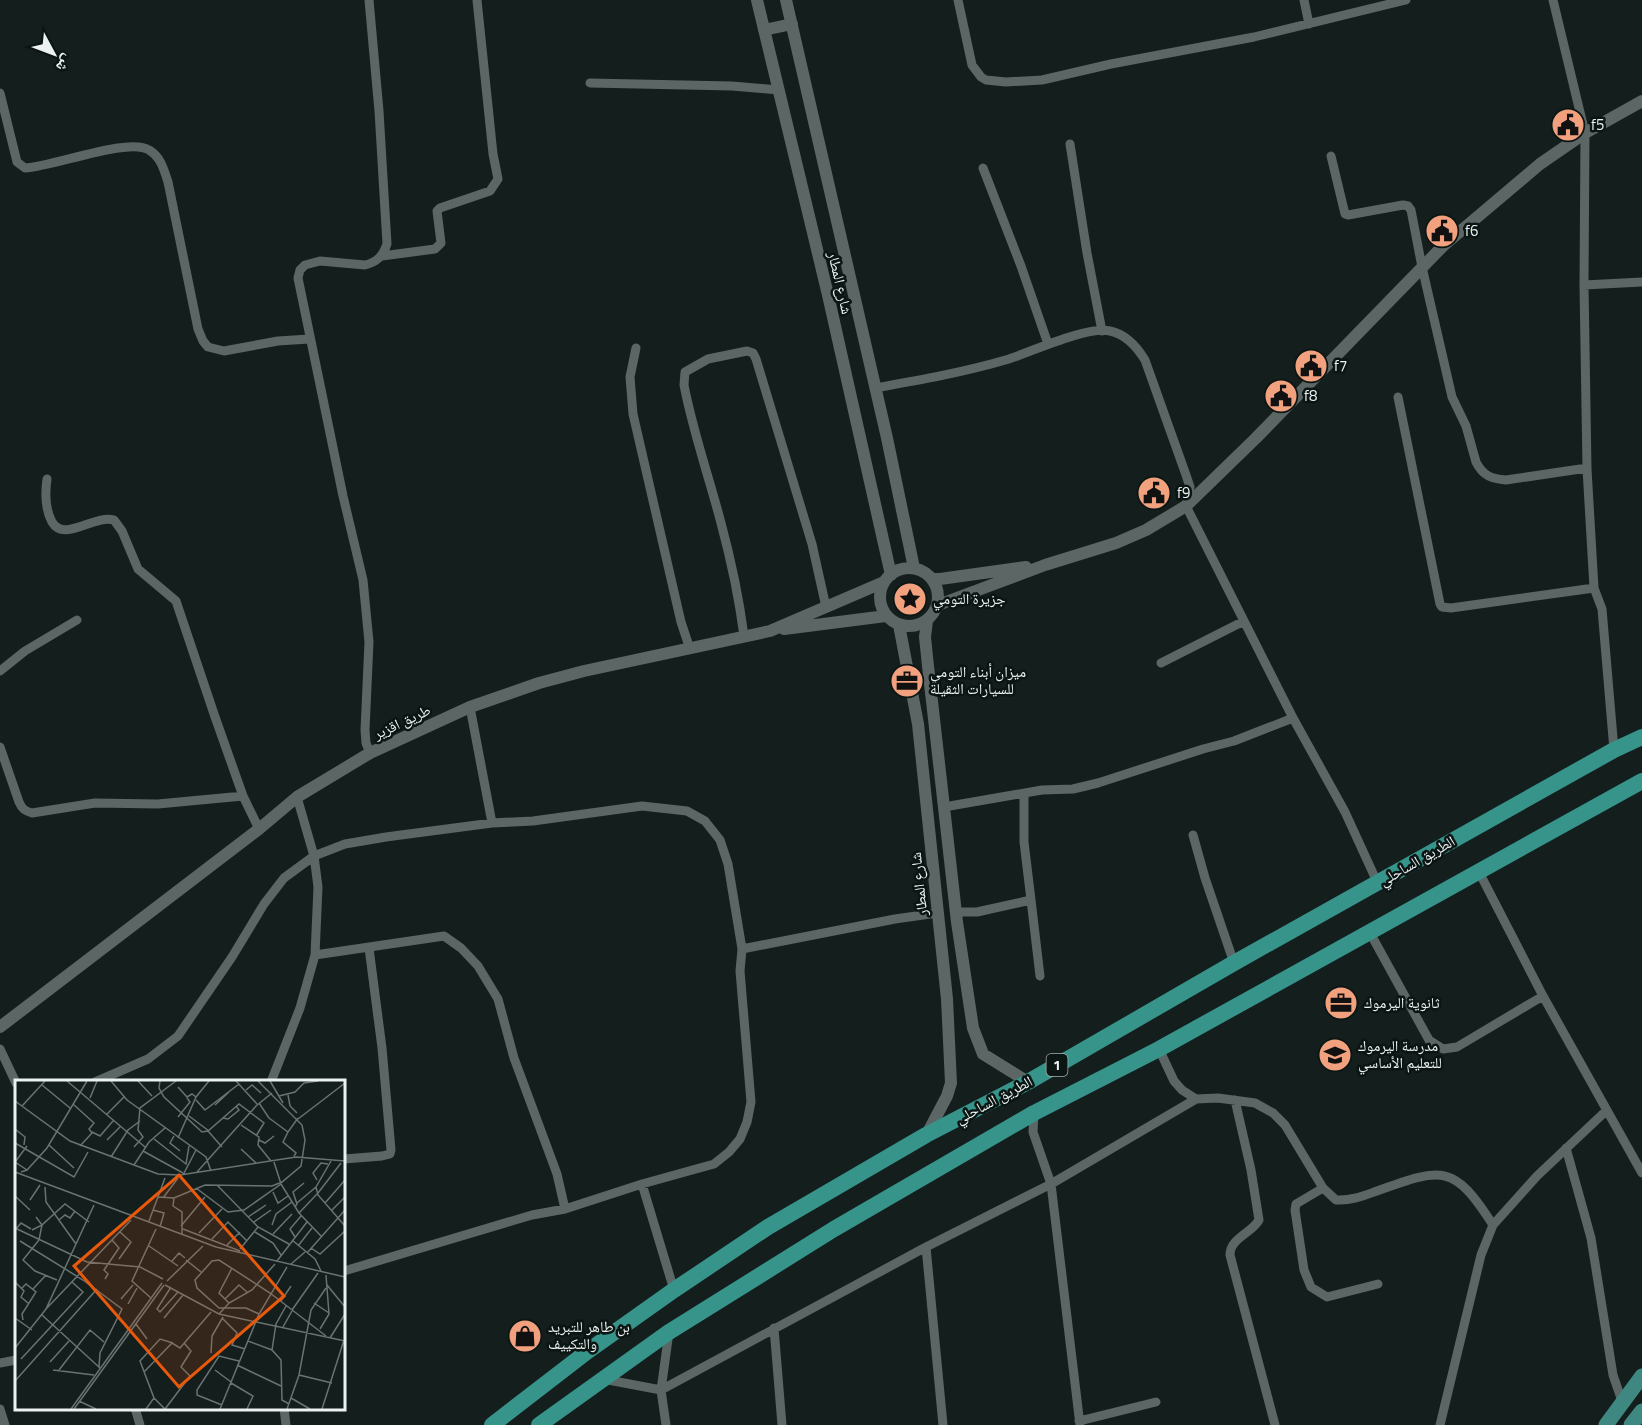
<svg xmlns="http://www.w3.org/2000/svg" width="1642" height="1425" viewBox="0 0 1642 1425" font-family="'Titillium Web','Noto Naskh Arabic',sans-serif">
	<rect width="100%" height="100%" fill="#141e1d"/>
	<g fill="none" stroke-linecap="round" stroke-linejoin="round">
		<!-- minor -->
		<path stroke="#5b6665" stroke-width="9" d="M369,0L379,111L387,244C383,256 377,262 365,265L320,261L305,265L300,270L298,278L343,496L363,580L369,642L365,730L366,743L370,753
			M958,0L972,65L981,77L986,80L1006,82L1042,80L1111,64L1254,37L1406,0
			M1304,0L1309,24
			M1553,0L1585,133L1584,285L1587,469L1594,588L1602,609L1614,750
			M590,83L732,86L779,90
			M0,93L17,162L25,168C53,167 128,137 149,150C161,157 164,170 168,182L198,329L203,341L208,347L224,351L278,341L309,339
			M1070,144L1087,253L1102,331
			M1331,156L1345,214L1348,215L1403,205L1408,206L1411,210L1422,267L1452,397L1466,426L1476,462C1483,476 1492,479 1506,480L1587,468
			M983,168L1021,266L1048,344
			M382,256L435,249L441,243L437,211L440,208L490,191L498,179L493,154L477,0
			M1584,285L1642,282
			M636,348L630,377L633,414L681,622L690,649
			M875,388C920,380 965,372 1009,359C1033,351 1087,326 1110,331C1125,334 1137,347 1145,360L1186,475L1190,487L1186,506L1293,718L1345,812L1378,884
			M1398,397L1440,604L1442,607L1451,608L1594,588
			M47,479C45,493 45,509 52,522C64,543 95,514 114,520L122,531L138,569L176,601L214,714L243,796L259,829
			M744,636C739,598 731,560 721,523C709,477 693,432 684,385L685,372L708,359L747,351L753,353L756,359L812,544L826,607
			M1161,663L1244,621
			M0,671L25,651L77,620
			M470,707L492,823
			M0,747L19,802C22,809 25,811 32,813L95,803L158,804L243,796
			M944,807L1042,790L1073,789L1098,783L1203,749L1234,741L1293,718
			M1193,835L1205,878L1234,963
			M1479,872L1543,996L1642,1173
			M1031,900L1040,976
			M957,912H977L1031,900L1024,842V794
			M1369,931L1429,1040L1443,1049L1457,1047L1543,996
			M742,949L895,919L937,913
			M315,955L444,936L461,948L478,966L498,999L514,1058L557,1174L565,1209
			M0,1049L16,1083
			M1159,1049L1174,1081L1182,1090L1196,1099L1218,1098L1255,1103L1273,1113L1285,1125L1323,1188L1336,1200C1351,1201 1363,1196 1377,1191C1443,1167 1454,1164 1493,1225
			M95,1082L148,1059L178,1036L232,957L264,904L284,878L314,856L345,844L386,837L492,823L533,821L642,806L687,811L705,821L720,840L728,864L742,949L740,971L751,1102L747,1122L740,1139L729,1152L714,1164L642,1184L565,1209L532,1215L344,1271
			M271,1082L300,1008L315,955L318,887L314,856L297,797
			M1235,1100L1251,1170L1259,1220C1252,1233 1230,1238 1230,1255L1275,1425
			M1034,1113L1033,1132L1051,1184L1080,1425
			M1566,1148L1591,1238L1613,1375L1622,1401
			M344,1159L382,1156L390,1154L391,1150L382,1048L369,948
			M642,1184L674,1290
			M1323,1188L1296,1204L1295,1210L1304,1270L1311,1287L1327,1297L1378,1284
			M926,1247L943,1425
			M774,1328L782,1425
			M0,1363L16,1360
			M603,1379L661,1390L926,1247L1051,1184L1196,1099
			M135,1408L140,1425
			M284,1408L286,1425
			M0,1409L5,1425
			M1079,1421L1156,1402
			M666,1425L661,1390L669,1332
			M1440,1425L1481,1255L1493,1225L1537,1176L1607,1110"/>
		<!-- tertiary -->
		<path stroke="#5b6665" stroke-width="12" d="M757,0L828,295L891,575
			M786,0L887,438L914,568
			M764,30L792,24
			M880 597a29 29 0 1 1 58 0a29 29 0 1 1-58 0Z
			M932,579H940L1026,567
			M938,605L1045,565L1116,543L1146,530L1186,506L1256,438L1443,246L1540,164L1585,133L1642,101
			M927,621L925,637L928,666L957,922L973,1028L983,1054L1028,1082
			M899,625L918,724L947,999L951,1083L947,1096L927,1134
			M784,629L886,616
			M0,1027L259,829L297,797L370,753L470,707L539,683L584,671L770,631L884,582"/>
		<!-- primary -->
		<path stroke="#3f8881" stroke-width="15" d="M1606,1425L1642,1376
			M1631,1425L1642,1411"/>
		<!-- trunk -->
		<path stroke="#36948a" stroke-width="16" d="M492,1425L588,1351L674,1290L768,1227L926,1135L1028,1082L1234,963L1614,750L1642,737
			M539,1425L669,1332L834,1229L1034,1113L1159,1049L1642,781"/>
	</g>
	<!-- icons -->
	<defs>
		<g id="civic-disc" transform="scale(1.725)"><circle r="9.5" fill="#f2a17e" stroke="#0b1513"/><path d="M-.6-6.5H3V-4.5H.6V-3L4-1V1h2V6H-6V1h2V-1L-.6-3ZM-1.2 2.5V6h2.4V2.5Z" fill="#111"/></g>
		<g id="sight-disc" transform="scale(1.725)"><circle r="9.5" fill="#f2a17e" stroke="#0b1513"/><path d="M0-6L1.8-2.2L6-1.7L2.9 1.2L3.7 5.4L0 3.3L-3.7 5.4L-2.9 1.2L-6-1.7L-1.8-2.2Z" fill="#111"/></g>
		<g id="office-disc" transform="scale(1.725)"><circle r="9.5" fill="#f2a17e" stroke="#0b1513"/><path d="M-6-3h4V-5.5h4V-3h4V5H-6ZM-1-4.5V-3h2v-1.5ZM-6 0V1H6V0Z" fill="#111"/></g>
		<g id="school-disc" transform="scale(1.725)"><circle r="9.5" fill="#f2a17e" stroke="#0b1513"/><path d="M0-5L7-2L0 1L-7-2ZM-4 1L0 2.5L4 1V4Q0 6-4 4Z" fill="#111"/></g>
		<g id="shop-disc" transform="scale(1.725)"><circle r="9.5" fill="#f2a17e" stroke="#0b1513"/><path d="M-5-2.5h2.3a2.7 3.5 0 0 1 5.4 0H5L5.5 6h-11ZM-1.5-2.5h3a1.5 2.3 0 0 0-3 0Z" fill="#111"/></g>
	</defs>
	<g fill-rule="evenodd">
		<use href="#civic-disc" x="1568" y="125"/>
		<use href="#civic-disc" x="1442" y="231"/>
		<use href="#civic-disc" x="1311" y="366"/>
		<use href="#civic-disc" x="1281" y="396"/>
		<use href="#civic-disc" x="1154" y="493"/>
		<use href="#sight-disc" x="910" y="599"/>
		<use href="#office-disc" x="907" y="681"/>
		<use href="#office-disc" x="1341" y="1003"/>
		<use href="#school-disc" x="1335" y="1055"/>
		<use href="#shop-disc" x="525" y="1336"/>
	</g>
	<g text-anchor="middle" stroke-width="5" stroke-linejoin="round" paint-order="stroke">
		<!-- shield labels -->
		<rect fill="#0b1513" stroke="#a8b0ae" stroke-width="1.5" x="1046.5" y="1054" width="21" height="22" rx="4.5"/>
		<g font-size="14" font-weight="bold" fill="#ecf2f1">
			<text x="1057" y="1070">1</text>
		</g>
		<!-- poi labels -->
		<g font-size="15" fill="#ecf2f1" stroke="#0b1513" text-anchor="start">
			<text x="1591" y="130">f5</text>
			<text x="1465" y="236">f6</text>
			<text x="1334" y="371">f7</text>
			<text x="1304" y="401">f8</text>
			<text x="1177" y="498">f9</text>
			<text x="933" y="604">جزيرة التومي</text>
			<text x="930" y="677">ميزان أبناء التومي<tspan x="930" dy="17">للسيارات الثقيلة</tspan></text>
			<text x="1364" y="1008">ثانوية اليرموك</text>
			<text x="1358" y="1051">مدرسة اليرموك<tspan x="1358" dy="17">للتعليم الأساسي</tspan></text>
			<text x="548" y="1332">بن طاهر للتبريد<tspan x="548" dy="17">والتكييف</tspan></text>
		</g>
		<!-- street labels -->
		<g font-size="15" fill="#ecf2f1" stroke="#0b1513">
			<text transform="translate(840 283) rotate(77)" y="5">شارع المطار</text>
			<text transform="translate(402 722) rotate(-25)" y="5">طريق اقزير</text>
			<text transform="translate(1417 861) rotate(-30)" y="5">الطريق الساحلي</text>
			<text transform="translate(919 884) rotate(-96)" y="5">شارع المطار</text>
			<text transform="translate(994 1100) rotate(-28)" y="5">الطريق الساحلي</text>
		</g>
	</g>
	<!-- overview -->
	<g transform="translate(15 1080)">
		<rect width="330" height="330" fill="#141e1d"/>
		<path fill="none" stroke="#6a7372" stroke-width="1.5" d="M52,1L130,67M96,1L112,20L191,77L196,91M123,1L137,16M145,1L144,8L149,17L187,52L193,51L224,24L249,43L241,56M221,1L242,24M255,1L268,23M27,5L55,28M163,7L172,17L177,14L181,17M231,10L237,5L246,13M273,15L275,26L282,33M264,16L280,12L289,3L303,1M75,18L82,1M181,20L190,30L224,4M0,21L55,61L143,94L165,95L281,77L330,81M244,23L254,38M58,24L79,43L74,49L77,53L65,66M200,25L214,12M7,26L30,1M92,34L109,17M174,36L194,51M163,37L175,22L172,18M208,38L213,39L224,30L221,26M254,38L273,52L283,38M283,39L330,3M226,45L244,57L243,65L256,81M0,49L10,57L9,65M193,51L207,67M77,52L85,56L98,41M273,52L268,62L281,73L279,76M159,56L155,63L165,71M163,58L181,17L194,1M139,59L171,84L174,66M92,60L105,47M244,60L250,63L259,56M0,63L59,97L73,72M34,65L59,88M12,66L0,82L12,90M119,67L128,57L123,50L125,28L161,1M226,69L241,83M128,71L168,93M96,77L113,50L125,41M316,81L301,107L303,115L330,146M119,85L134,62L150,48M0,92L201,167L330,197M6,92L12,90L32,68L72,1M182,92L241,26L257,13M168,95L181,70M302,100L298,93L306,83L313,84M266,104L284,133L306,156M202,105L243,147L274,164M30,107L31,122L61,164M181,108L213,132L229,130L266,104L259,82M258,112L263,123L273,116M303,113L326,83M0,116L15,130M143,117L159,118L190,105L257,106L267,102L286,86L290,60L287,45L243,1M148,118L163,98M159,118L158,126L167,132V154M15,120L25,105M282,123L301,107M310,123L330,100M280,127L282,124L278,112L289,103M138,130L149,133L145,147M316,131L330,117M284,133L302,114M233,137L251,125M44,140L50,135L55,138L60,131M134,141L150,98M239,142L256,130M257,145L261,134L277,122M166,146L190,117M0,148L72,182L125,187L148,199M1,149L6,143L16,149M168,149L225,171M17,150L27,145L21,137M240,152L258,163L266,175M184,153L207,129M258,154L277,134M280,157L275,149L286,136M197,159L213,142L232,161M277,160L300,179L306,191M5,161L68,200L107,229L85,273L84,287M212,165L225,152M134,166L163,186M283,166L297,148M296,168L305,174L330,151M225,169L243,147M292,173L330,130M104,179L116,162L105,152M171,180L186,192M157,181L164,173L170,178M262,181L292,142M276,184L290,172M90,199L93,194L89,190L104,168L97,160M42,200L20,191L8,180L24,160L27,145L50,124L74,142M152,201L188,166M0,202L9,211L6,217L13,223M150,205L204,234L330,261M312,205L330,227M156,207L142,229L145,232L163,212M7,208L11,204L21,212L7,234L8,240M18,209L31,195M136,218L117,201L141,149M106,219L118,205M210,219L224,205L233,213M266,221L276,206M214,223L204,213L217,188M299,223L314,233M113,224L122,208M31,229L116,140M277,230L303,193M204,234L214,223L237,210L260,184M244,234L231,228H204L182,208L180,200L197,181L204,180L255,213L311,256M27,235L85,288M0,238L17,250M149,238L168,215M207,238L222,253L217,265L230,269M121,244L132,259M268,247L277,231M305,249L314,234L311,195M315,258L330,234M233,261L257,270L266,280L267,320L274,324M0,268L31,229L79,125M257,270L261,244L271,226M196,273L197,256L208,237M6,279L68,212L57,202M35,282L54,261M222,285L266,306M38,290L79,295M44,290L75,250L89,262M200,290L216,302M129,292L157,263L165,268L196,232M284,295L317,303M0,301L82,209M216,303L238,316L232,329M139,318L150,329L175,296L166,287L176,271L169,263M276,318L295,329M64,321L81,329M207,325L182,315V310L204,276L224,281M56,329L147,203M59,329L149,205M131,329L139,318L125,281L145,259L158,263M205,329L244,234L272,187M272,329L284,295L296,230L311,208M307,329L329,260"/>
		<path fill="#e8590c" fill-opacity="0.15" stroke="#e8590c" stroke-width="3" d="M164,95L269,216L164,307L59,186Z"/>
		<rect width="330" height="330" fill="none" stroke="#ecf2f1" stroke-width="3"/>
	</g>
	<!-- north arrow -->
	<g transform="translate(54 54) rotate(131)" stroke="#0b1513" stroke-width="4.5" paint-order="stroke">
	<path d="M0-4.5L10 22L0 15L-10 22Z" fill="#ecf2f1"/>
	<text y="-9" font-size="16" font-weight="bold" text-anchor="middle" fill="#ecf2f1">ش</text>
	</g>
</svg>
